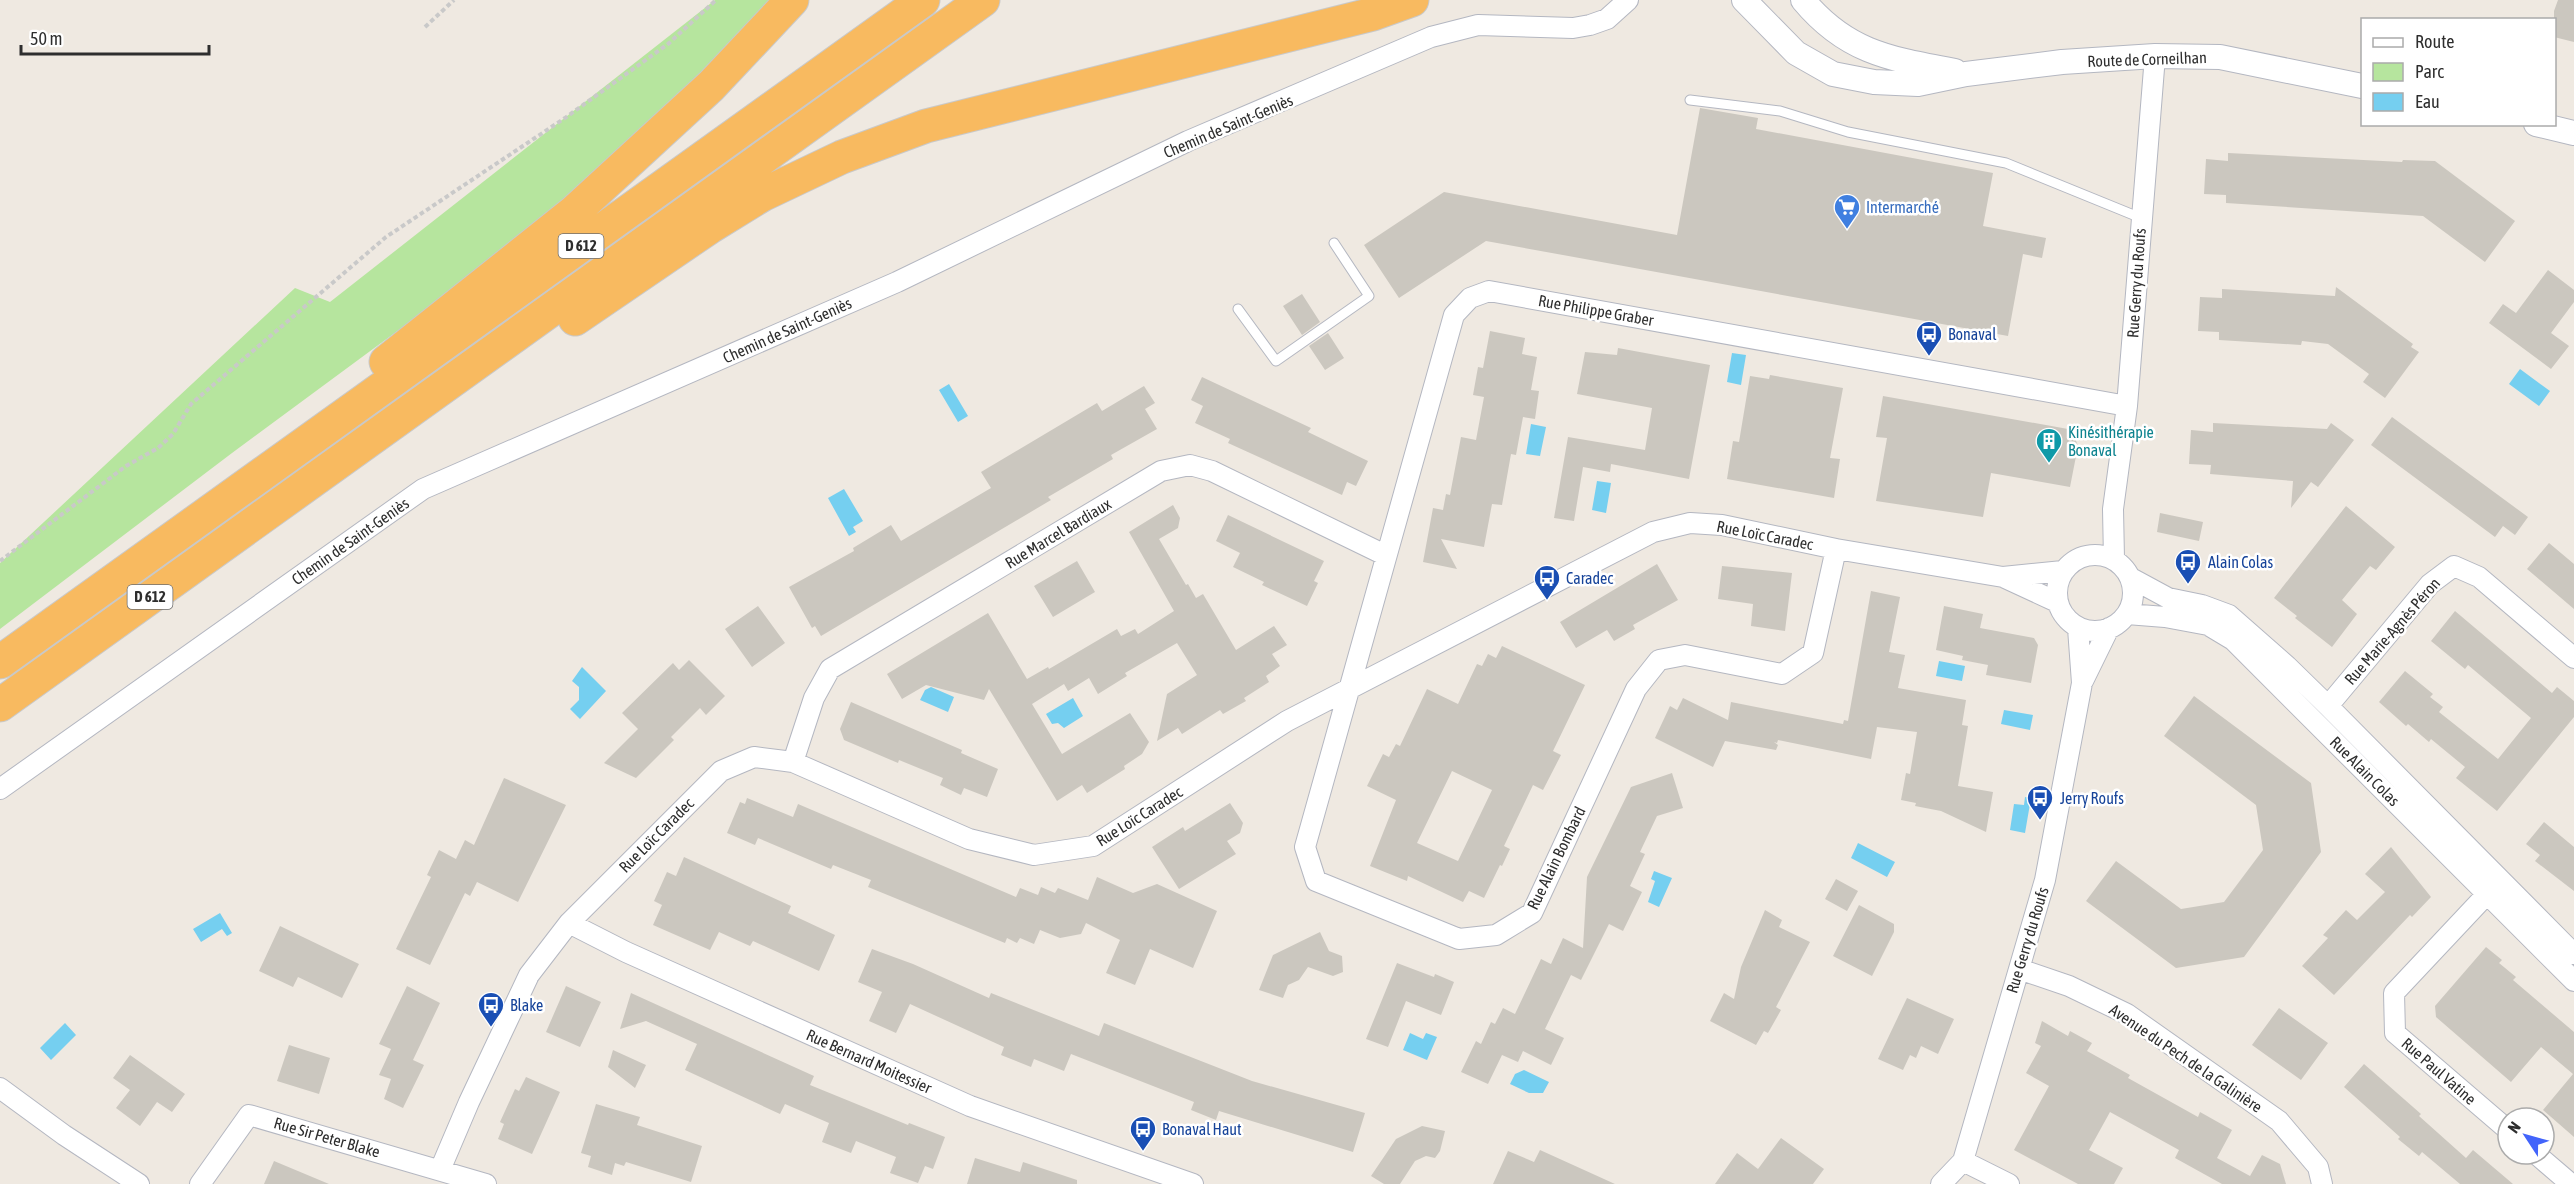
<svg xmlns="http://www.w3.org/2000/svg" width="2574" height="1184" viewBox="0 0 2574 1184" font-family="'Asap Condensed',sans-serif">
	<rect width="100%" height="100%" fill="#efe9e1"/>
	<!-- green -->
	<path fill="#b6e59e" d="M715,0H781L560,211L232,453L0,629V563L295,288L330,302Z"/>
	<!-- water -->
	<path fill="#75cff0" d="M1732,353L1746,355L1741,385L1727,382Z
		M2520,369L2550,391L2539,406L2509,384Z
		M949,384L968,416L958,422L939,390Z
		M1531,424L1546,427L1540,456L1526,454Z
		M1597,481L1611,483L1606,513L1592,510Z
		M844,489L863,521L853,527L856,532L849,536L828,498Z
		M1939,661L1965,666L1962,681L1936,676Z
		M582,667L606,691L580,719L570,709L579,700V687L572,681Z
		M931,687L954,697L948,712L920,700L925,690Z
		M1073,698L1083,716L1064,728L1058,723L1052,724L1046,714Z
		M2004,710L2033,715L2030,730L2001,724Z
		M2025,797L2031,798L2025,833L2010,830L2014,804L2024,805Z
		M1858,843L1895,862L1887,877L1851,858Z
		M1654,871L1672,878L1659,907L1648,902L1655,881L1651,879Z
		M220,913L232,933L227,936L222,929L201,942L193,929Z
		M65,1023L76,1035L51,1060L40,1048Z
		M1410,1033L1423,1039L1426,1033L1437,1037L1427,1060L1403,1050Z
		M1524,1070L1549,1082L1543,1093H1529L1510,1084L1515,1074Z"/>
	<!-- building -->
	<path fill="#cbc7bf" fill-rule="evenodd" d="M2558,0H2574V42L2554,37V11Z
		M1700,108L1758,118L1756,129L1993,173L1983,226L2046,238L2042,258L2023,254L2008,336L1486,241L1399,298L1364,245L1444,192L1677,235Z
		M2228,153L2402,162L2403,160L2435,161L2515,221L2485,262L2423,216L2226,203V195L2204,194L2206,159L2228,161Z
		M2548,270L2574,290V302L2551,333L2569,346L2551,369L2489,323L2503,304L2516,313Z
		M2336,287L2413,344L2411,347L2419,352L2385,398L2363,382L2369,374L2328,344L2302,341L2301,345L2219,340V332L2198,331L2200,297L2222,298V289L2335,296Z
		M1302,294L1320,322L1302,335L1283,306Z
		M1490,331L1525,338L1522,354L1537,357L1531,390L1539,391L1535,419L1523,417L1516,455L1511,454L1502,505L1492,504L1484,547L1441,539L1457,569L1423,562L1433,508L1443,510L1446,494L1450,495L1461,437L1476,440L1484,397L1473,395L1478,367L1483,368Z
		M1328,333L1344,358L1325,370L1309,346Z
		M1618,348L1710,365L1689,479L1611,464L1610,472L1583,467L1574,521L1554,518L1568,437L1645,450L1652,408L1577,394L1585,352L1617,355Z
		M1770,375L1843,388L1830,458L1840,459L1834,498L1727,479L1733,441L1739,442L1750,376L1769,379Z
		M1202,377L1311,428L1308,432L1368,461L1356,486L1347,482L1342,495L1228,443L1230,439L1195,423L1203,406L1191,400Z
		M1144,386L1155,403L1145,409L1157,429L1111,455L1113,459L1048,497L1051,500L821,636L815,626L812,628L789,587L854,551L853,548L891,525L901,541L991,488L981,472L1097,403L1102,411Z
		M1883,396L2068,429L2073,433L2078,446L2070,487L1991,473L1983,517L1876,501L1887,438L1876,437Z
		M2392,417L2528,517L2515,535L2503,526L2495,537L2371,445Z
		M2213,423L2327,429L2331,423L2354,440L2318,487L2311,482L2291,508L2293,481L2210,474L2211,465L2189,464L2191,430L2213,432Z
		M1173,505L1180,518L1178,528L1159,539L1186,585L1188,584L1196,598L1203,594L1236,650L1274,626L1287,645L1272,654L1280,666L1266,676L1269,682L1244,698L1246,701L1223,714L1220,710L1182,734L1178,728L1157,741L1167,694L1197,675L1177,643L1125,673L1127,676L1098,694L1089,678L1068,691L1064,684L1032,704L1062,754L1130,713L1149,742L1142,754L1124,766L1125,769L1087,793L1082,785L1057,801L989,689L984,700L926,685L902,699L887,674L988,613L1027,679L1048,667L1049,669L1117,629L1121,636L1135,629L1138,634L1174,611L1129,532Z
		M2346,506L2395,547L2376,570L2370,566L2342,600L2357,614L2332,647L2295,618L2297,616L2274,598Z
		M2160,513L2203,522L2199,541L2157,532Z
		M1228,515L1324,561L1314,581L1318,583L1307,606L1262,585L1264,582L1233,567L1240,553L1216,541Z
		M2549,543L2574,564V609L2527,569Z
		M1077,561L1095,592L1053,617L1034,586Z
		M1657,564L1678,600L1633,625L1635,629L1614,641L1607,630L1576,648L1560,622Z
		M1722,566L1792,573L1785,631L1751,626L1753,604L1718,599Z
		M1871,591L1900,597L1889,652L1905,655L1898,688L1966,700L1962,725L1968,726L1958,786L1993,792L1986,832L1941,811L1915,806L1916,803L1901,800L1906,773L1910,774L1917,732L1877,727L1871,759L1778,740L1777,743L1774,742L1778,745L1776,750L1725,741L1713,767L1655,738L1670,706L1677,710L1683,698L1728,720L1731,702L1843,724L1844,720L1848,721Z
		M758,606L785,643L752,667L725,629Z
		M1944,606L1983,614L1980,628L2034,638L2038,645L2031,683L1986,675L1988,665L1962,660L1963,656L1936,650Z
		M2455,611L2552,693L2557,687L2574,701V717L2497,811L2456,778L2465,767L2431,739L2429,742L2408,724L2406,726L2379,702L2405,671L2433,694L2430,697L2443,707L2439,712L2498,759L2531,718L2468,665L2465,669L2431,641Z
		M1502,646L1585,685L1553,751L1561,755L1543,790L1533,785L1504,846L1510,849L1502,866L1500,865L1484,898L1469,891L1463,902L1408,876L1407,881L1370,866L1396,800L1367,786L1383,754L1389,757L1396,744L1400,746L1427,689L1458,704L1477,664L1482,666L1488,654L1496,658ZM1452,771L1492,790L1458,861L1417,843Z
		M689,660L725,696L706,715L700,708L671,737L674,740L636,778L604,763L638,729L622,713L673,663L679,670Z
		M2194,696L2311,783L2321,852L2244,957L2176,968L2086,901L2116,861L2181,909L2224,902L2263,850L2256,805L2164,736Z
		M851,702L962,750L961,753L998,769L987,797L964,788L961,795L940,785L943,778L899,760L898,763L844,740L840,729Z
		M1672,773L1683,808L1657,816L1640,852L1645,854L1630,886L1642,892L1623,931L1609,924L1581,980L1571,975L1545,1029L1564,1038L1551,1065L1523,1051L1518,1062L1502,1055L1488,1084L1461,1072L1476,1041L1481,1044L1491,1022L1495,1024L1503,1008L1515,1014L1541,959L1551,964L1563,938L1583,948L1587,877L1631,787Z
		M504,778L566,805L518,902L477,882L470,896L465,893L430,965L396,949L431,877L427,875L439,850L456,859L465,840L474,845Z
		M747,798L793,817L798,804L1016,897L1020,888L1038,895L1041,887L1055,893L1058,888L1088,900L1097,877L1133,893L1157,884L1217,911L1193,968L1150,949L1135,985L1106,973L1120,940L1086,923L1081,934L1060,938L1040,930L1034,944L1020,938L1017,943L1007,938L1005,943L868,887L871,880L833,865L831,869L758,838L755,845L727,833L740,802L745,804Z
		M1230,803L1243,823L1240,833L1227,841L1236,854L1179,889L1152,847L1183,827L1185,831Z
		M2544,822L2574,847V891L2535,861L2540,855L2526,844Z
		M2391,847L2431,897L2412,917L2410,915L2334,995L2302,966L2328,938L2323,935L2346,910L2357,920L2385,892L2365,874Z
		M684,857L791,906L788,913L835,935L819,971L753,941L750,946L719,932L710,950L653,925L662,905L654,901L667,872L676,876Z
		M1836,879L1858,891L1847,911L1825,899Z
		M1859,905L1894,924V932L1872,976L1833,956Z
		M1765,910L1782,920L1779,927L1810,942L1776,1007L1781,1010L1768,1033L1764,1031L1756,1045L1710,1021L1724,993L1734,999L1741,967Z
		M280,926L359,964L342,998L298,977L293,987L259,971Z
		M1320,932L1329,951L1342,956L1343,972L1333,976L1308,967L1299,980L1288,985L1283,998L1259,990L1273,955Z
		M2486,947L2502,960L2499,963L2516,977L2513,980L2574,1032V1137L2543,1110L2573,1074L2541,1047L2511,1082L2436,1017L2435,1006Z
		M872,949L913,964L989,998L991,993L1099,1036L1104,1023L1252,1081L1365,1113L1353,1152L1219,1111L1216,1120L1191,1110L1194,1102L1071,1054L1064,1071L1034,1059L1031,1067L1001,1055L1004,1047L910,1004L896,1033L869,1021L882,992L858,982Z
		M1397,963L1434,977L1435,974L1454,982L1441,1015L1406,1001L1388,1047L1366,1039Z
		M407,986L440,1003L413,1060L424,1065L403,1108L384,1099L391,1079L379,1075L391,1049L379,1044Z
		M566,986L601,1002L580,1047L546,1032Z
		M631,993L814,1076L810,1085L908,1125L909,1123L945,1137L933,1169L925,1166L918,1183L890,1173L896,1157L856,1141L851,1153L822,1142L829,1123L785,1104L780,1114L685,1070L697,1044L646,1021L620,1029Z
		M1907,998L1954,1019L1938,1054L1921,1046L1916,1058L1910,1055L1903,1070L1878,1059Z
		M2279,1008L2328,1043L2301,1080L2252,1045Z
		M2042,1021L2068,1036L2070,1031L2092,1043L2087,1051L2130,1075L2128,1078L2198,1117L2200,1112L2232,1130L2217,1158L2250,1176L2262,1155L2280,1164L2286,1184H2222L2175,1158L2179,1150L2110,1112L2089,1150L2123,1168L2114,1184H2078L2014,1150L2049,1086L2026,1073L2041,1046L2035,1043Z
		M289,1045L330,1058L319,1094L277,1081Z
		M613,1050L646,1065L635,1088L608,1067Z
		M130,1055L185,1094L172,1112L157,1102L140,1126L116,1108L130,1090L113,1078Z
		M2364,1064L2421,1114L2419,1116L2466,1158L2473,1150L2513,1184H2460L2422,1152L2419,1156L2398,1139L2400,1137L2344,1087Z
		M526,1077L560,1092L532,1154L498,1139L504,1124L500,1122L515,1089L519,1091Z
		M596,1104L640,1117L637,1125L702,1146L691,1182L626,1162L624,1166L615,1163L612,1175L588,1167L591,1156L581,1153Z
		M1422,1126L1445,1131L1440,1151L1435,1158L1426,1156L1415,1161L1400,1184H1384L1371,1176L1396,1139Z
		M1781,1138L1824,1169L1813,1184H1715L1737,1153L1758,1169Z
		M1540,1150L1615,1184H1493L1508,1151L1534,1162Z
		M975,1158L1020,1172L1023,1162L1077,1180V1184H967Z
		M274,1161L329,1184H264Z"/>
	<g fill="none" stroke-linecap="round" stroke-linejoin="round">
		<!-- service casing -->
		<g stroke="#b4b7c1" stroke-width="11">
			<path id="service" d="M1690,100L1780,111L1848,132L2006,163L2141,218
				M1238,309L1276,361L1369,296L1334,243"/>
		</g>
		<!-- minor casing -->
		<g stroke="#b4b7c1" stroke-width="22">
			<path id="minor" d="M1836,549L1813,653L1782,674L1685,655L1659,660L1636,689L1532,913L1496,935L1459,939L1316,881L1305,847L1454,315L1470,298L1489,291L2127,406
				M2057 593a38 38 0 1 1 76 0a38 38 0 1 1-76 0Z
				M2114,559L2113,509L2127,406L2155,56
				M2003,577L2057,602
				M2131,578L2168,598L2202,605L2229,615L2287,666L2328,706L2574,954
				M2127,614L2165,617L2208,625L2233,640L2574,981
				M2083,681L2109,628
				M2328,706L2430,584L2454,566L2479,577L2574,658
				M793,762L814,698L830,669L1161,471L1190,465L1212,471L1385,555
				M0,789L423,489L897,282L1188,141L1431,37L1478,25L1573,28L1590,25L1607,19L1628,0
				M2488,893L2394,993L2395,1033L2508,1130
				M569,923L626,952L970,1106L1193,1184
				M2019,969L2069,986L2127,1014L2279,1121L2318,1167L2322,1184
				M0,1088L64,1135L139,1184
				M2536,1154L2571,1184
				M1963,1161L2009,1184
				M440,1170L469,1102L529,975L569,923L721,771L754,757L793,762L969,839L1034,855L1093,846L1287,721L1653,532L1690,523L1722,525L1836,549L2003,577L2063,571
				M200,1184L249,1115L486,1184
				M1941,1184L1963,1161L2045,880L2082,683L2078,628"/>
		</g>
		<!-- tertiary casing -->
		<g stroke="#b4b7c1" stroke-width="26">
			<path id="tertiary" d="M1744,0L1796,53L1833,74L1874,82L1918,84L1966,74L2062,62L2155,56L2220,57L2362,86
				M1803,0C1847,53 1891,59 1955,71
				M2536,124L2574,133"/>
		</g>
		<!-- trunk casing -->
		<g stroke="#c9c9c9" stroke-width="35">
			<path id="trunk" d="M575,319L710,227L762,195L842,157L926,126L1373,14L1412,0
				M386,362L574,212L711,86L792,0
				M0,662L923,0
				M0,705L983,0"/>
		</g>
		<!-- path -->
		<path stroke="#c9c9c9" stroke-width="4" stroke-dasharray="4.5 3" stroke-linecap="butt" d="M425,27L454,0
			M0,561L126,466L158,448L173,434L191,404L386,237L565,118L668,44L716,0"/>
		<!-- service -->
		<use href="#service" stroke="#fff" stroke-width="9"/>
		<!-- minor -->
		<use href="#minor" stroke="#fff" stroke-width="20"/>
		<!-- tertiary -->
		<use href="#tertiary" stroke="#fff" stroke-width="24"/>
		<!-- trunk -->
		<use href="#trunk" stroke="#f8ba60" stroke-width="33"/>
	</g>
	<!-- icons -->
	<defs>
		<g id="supermarket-pin" transform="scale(1.35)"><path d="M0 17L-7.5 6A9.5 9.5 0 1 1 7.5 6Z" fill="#3f7fe0" stroke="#fff"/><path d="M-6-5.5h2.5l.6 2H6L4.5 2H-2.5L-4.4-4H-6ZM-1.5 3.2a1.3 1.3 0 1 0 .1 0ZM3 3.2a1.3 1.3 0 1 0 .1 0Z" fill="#fff"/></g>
		<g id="bus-pin" transform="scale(1.35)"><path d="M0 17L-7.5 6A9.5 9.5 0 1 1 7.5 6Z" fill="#1a4fb4" stroke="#fff"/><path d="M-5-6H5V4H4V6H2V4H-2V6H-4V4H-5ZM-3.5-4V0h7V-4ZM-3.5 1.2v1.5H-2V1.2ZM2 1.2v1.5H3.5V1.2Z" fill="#fff"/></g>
		<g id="building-pin" transform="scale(1.35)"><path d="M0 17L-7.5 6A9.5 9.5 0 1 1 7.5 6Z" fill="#0f9aa8" stroke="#fff"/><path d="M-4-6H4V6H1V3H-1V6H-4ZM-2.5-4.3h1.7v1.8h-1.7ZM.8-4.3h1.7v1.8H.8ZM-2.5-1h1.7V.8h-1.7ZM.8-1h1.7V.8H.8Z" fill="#fff"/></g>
	</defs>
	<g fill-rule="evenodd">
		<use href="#supermarket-pin" x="1847" y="207"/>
		<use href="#bus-pin" x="1929" y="334"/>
		<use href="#building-pin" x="2049" y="441"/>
		<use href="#bus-pin" x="2188" y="562"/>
		<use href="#bus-pin" x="1547" y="578"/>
		<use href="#bus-pin" x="2040" y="798"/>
		<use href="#bus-pin" x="491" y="1005"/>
		<use href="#bus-pin" x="1143" y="1129"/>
	</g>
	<g text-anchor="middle" stroke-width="5" stroke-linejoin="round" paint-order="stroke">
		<!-- shield labels -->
		<g fill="#fff" stroke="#6d6d6d" stroke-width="1.5">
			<rect x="558.5" y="234" width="45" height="24" rx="4.5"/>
			<rect x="127.5" y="585" width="45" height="24" rx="4.5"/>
		</g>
		<g font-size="15" font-weight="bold" fill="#2e2e2e">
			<text x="581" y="251">D 612</text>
			<text x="150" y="602">D 612</text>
		</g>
		<!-- street labels -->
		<g font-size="16" fill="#2e2e2e" stroke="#fff">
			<text transform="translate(2147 59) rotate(-2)" y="6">Route de Corneilhan</text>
			<text transform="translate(1228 126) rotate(-23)" y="6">Chemin de Saint-Geniès</text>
			<text transform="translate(2136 283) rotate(-86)" y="6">Rue Gerry du Roufs</text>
			<text transform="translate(1596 310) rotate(10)" y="6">Rue Philippe Graber</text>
			<text transform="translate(787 330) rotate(-24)" y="6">Chemin de Saint-Geniès</text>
			<text transform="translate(1058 533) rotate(-31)" y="6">Rue Marcel Bardiaux</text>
			<text transform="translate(1765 535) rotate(11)" y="6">Rue Loïc Caradec</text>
			<text transform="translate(350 541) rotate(-35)" y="6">Chemin de Saint-Geniès</text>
			<text transform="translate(2392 631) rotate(-49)" y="6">Rue Marie-Agnès Péron</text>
			<text transform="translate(2365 771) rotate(45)" y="6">Rue Alain Colas</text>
			<text transform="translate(1139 816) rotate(-32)" y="6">Rue Loïc Caradec</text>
			<text transform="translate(656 835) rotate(-45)" y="6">Rue Loïc Caradec</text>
			<text transform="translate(1556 858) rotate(-64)" y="6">Rue Alain Bombard</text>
			<text transform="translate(2027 940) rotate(-73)" y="6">Rue Gerry du Roufs</text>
			<text transform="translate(2186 1058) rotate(34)" y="6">Avenue du Pech de la Galinière</text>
			<text transform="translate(869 1061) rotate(24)" y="6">Rue Bernard Moitessier</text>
			<text transform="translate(2439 1071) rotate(41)" y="6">Rue Paul Vatine</text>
			<text transform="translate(327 1137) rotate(16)" y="6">Rue Sir Peter Blake</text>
		</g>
		<!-- shop labels -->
		<g font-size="16" fill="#366cbe" stroke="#fff" text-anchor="start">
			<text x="1866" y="213">Intermarché</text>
		</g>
		<!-- transit labels -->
		<g font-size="16" fill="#164399" stroke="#fff" text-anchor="start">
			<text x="1948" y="340">Bonaval</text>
			<text x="2208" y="568">Alain Colas</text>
			<text x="1566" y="584">Caradec</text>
			<text x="2060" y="804">Jerry Roufs</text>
			<text x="510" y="1011">Blake</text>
			<text x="1162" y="1135">Bonaval Haut</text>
		</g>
		<!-- culture labels -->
		<g font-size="16" fill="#0d838f" stroke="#fff" text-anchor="start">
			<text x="2068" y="438">Kinésithérapie<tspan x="2068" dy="18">Bonaval</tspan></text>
		</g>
	</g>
	<!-- legend -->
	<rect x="2361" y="18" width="195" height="108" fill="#ffffff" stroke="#ababab" stroke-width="1.5"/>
	<rect x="2373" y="38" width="30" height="9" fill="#ffffff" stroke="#ababab" stroke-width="1.5"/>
	<text x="2415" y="48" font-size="18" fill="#2e2e2e">Route</text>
	<rect x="2373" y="63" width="30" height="18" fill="#b6e59e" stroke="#ababab" stroke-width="1.5"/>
	<text x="2415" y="78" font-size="18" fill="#2e2e2e">Parc</text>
	<rect x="2373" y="93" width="30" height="18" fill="#75cff0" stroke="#ababab" stroke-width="1.5"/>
	<text x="2415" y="108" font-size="18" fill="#2e2e2e">Eau</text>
	<!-- north arrow -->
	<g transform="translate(2526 1136) rotate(306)"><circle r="28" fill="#ffffff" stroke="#ababab" stroke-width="1.5"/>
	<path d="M0-4.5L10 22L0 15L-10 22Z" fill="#4264fb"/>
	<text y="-9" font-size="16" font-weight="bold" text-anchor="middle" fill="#2e2e2e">N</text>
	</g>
	<!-- scale -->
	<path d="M21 45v9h188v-9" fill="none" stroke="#2e2e2e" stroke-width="3"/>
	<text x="30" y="45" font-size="18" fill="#2e2e2e" stroke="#ffffff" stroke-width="4.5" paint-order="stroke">50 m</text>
</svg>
